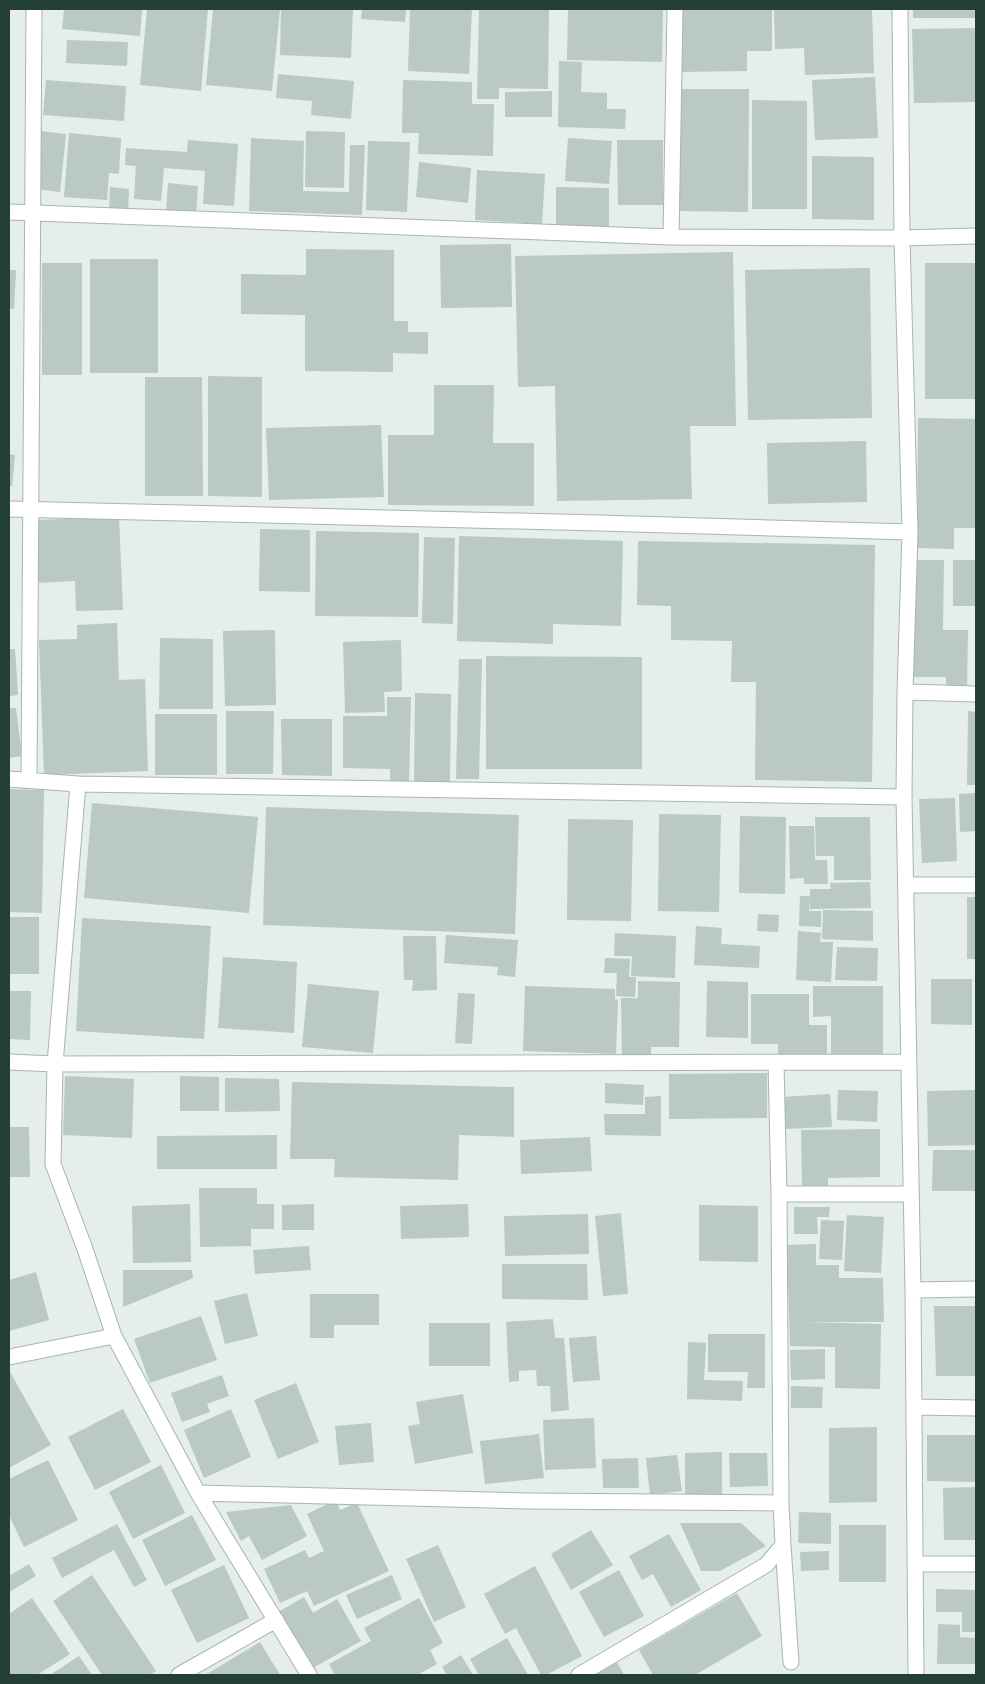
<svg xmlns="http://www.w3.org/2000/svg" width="985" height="1684" viewBox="0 0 985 1684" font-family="'Public Sans',sans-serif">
	<rect width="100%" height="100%" fill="#e5eee9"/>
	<!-- building -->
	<path fill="#bac9c2" d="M64,9H142L140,36L62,29Z
		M147,9H208L201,91L140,85Z
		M213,9H280L272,91L206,85Z
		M281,9H353L351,58L280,55Z
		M362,9H406L405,22L361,19Z
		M410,9H472L469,74L408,71Z
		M479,9H549L548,89L499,88V99H477Z
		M568,9H663L662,62L567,60Z
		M680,9H772V51H747V71L680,72Z
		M774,9H872L874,73L805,75L804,48L775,49Z
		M913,9H976V18H913Z
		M976,28V102L914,103L912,29Z
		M67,40L128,42L127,66L66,63Z
		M559,61L582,62L581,92L607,93V109H626L625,129L558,127Z
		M278,74L354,81L351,119L311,115L312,101L276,98Z
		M875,77L878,138L815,140L812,80Z
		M46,80L126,86L124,121L43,115Z
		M403,80L472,82V104H494L493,156L418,154L419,133H402Z
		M678,89H749L748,212L677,211Z
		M552,91V117H505V92Z
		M752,100L807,101V209H752Z
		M41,131L66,134L60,192L35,189Z
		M306,131L345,132L344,188L305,187Z
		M69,133L121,138L119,174L109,173L107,200L64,197Z
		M251,138L304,141L303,191L349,192L350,145H365L362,215L249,211Z
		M568,138L612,141L609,184L565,181Z
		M188,140L238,144L234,206L203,204L205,171L164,168L161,201L134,199L136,166L125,165L126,148L187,152Z
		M617,140H663V205H618Z
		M368,141L410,142L407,212L366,210Z
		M812,156L874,157V220L812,219Z
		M419,162L471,168L468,203L416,197Z
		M477,170L545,174L542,224L475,220Z
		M168,183L198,186L196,215L166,212Z
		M110,187L129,189L128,212L109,211Z
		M556,187L609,188V231L556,230Z
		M511,244L512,307L441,308L440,245Z
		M306,249L394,250V321H408V332H428V354L393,353V372L305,371V315L241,314V274L306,275Z
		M733,252L736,426H690L692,499L557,501L555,386L518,387L515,256Z
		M90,259H158V373H90Z
		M42,263H82V375H42Z
		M925,263H976V399H925Z
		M870,268L872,418L748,420L745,270Z
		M9,270H16L14,309H9Z
		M208,376L262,377V497L208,496Z
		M145,377H202L203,496H145Z
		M434,385H494L493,443H534V506L388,505V435H434Z
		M918,418L976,419V528H954V549L917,548Z
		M381,425L384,497L269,500L266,428Z
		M866,441L867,502L768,504L767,443Z
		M9,454L15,455L12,486H9Z
		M119,517L123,610L76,611L75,581L37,583L34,520Z
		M260,529L310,530V592L259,591Z
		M316,531L419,533L418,617L315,616Z
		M459,536L623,541L621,626L553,624V644L457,641Z
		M424,537L455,538L453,624L422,623Z
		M638,541L875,545L872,782L755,780L756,682H731L732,641L671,640V606L637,605Z
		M915,560H944L943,630H968L967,689L946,688V677H914Z
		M953,560H976V606H953Z
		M117,623L119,680L145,679L148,771L44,775L39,640L77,639V625Z
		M275,630L276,705L225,706L223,631Z
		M160,638L213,639V709H159Z
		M401,640L402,691L384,692L385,712L345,713L343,642Z
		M9,649H15L18,695L10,696Z
		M486,656L642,657V769H486Z
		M459,659H482L479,779H456Z
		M415,693L451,694L450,782H414Z
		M387,697H411L409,784L390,783V769L343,768V716H387Z
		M9,708H16L22,756L9,758Z
		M226,711H274L273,774H226Z
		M968,711L976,712V785H967Z
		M155,714H217V775H155Z
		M281,719H332V776L282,775Z
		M9,789L44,790L42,913L9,912Z
		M976,793V831L960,832L959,794Z
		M955,798L957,861L922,863L919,799Z
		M92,803L258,817L249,913L84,898Z
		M266,807L519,815L515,934L263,925Z
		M659,814L721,815L719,912L658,911Z
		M740,816L786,817L785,894L739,893Z
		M815,817H870L871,880H834V856H816Z
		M568,819L633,820L631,921L567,920Z
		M789,826H814L815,860H827L828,884H804V878L790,879Z
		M870,882L871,908L810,909V889H831L830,883Z
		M800,896H810L809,911H821V927L799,926Z
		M967,897H976V959H967Z
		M823,910L873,911V941L822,939Z
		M758,914L779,915L778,932L757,931Z
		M9,917H39V974H9Z
		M82,918L211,926L204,1039L76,1031Z
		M696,926L722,928L721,944L760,946L759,968L694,965Z
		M798,931L821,933L820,942H833L831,982L796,980Z
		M615,933L676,936L675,978L631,976L632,956H614Z
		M446,935L518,940L515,977L497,975L498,967L444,963Z
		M403,936H436L437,990L412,991L413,980H404Z
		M837,947L878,948L877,981L835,980Z
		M223,957L297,962L294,1033L218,1028Z
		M605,958L630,959L629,977H636L635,997L616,996L617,973H604Z
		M931,979H972V1025L931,1024Z
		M638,981L680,982L679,1047H651V1057H622L621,998H638Z
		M707,981L748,982V1038L706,1037Z
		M308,984L379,991L373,1053L302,1047Z
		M525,986L615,989V999L618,1000L616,1054L523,1051Z
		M813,986H883V1056L831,1055V1016L813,1017Z
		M9,991H31L30,1040L9,1039Z
		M458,993L475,994L472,1044L455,1043Z
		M751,994H809V1025H827V1057H778V1044H751Z
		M767,1073V1118L669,1119V1074Z
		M65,1076L134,1079L132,1138L63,1135Z
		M180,1076L219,1077V1111H180Z
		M225,1078L279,1079L280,1111L225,1112Z
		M292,1082L514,1087V1137L459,1135L458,1180L334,1177L335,1159H290Z
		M605,1083L644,1085L643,1105L605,1103Z
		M838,1090L878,1091L877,1122L837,1120Z
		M976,1090V1145L928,1146L927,1091Z
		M830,1094L832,1127L783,1129L782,1097Z
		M661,1096V1136L605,1135L604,1114H645V1097Z
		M9,1127H29L30,1177H9Z
		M880,1129V1177L828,1178V1187H802L801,1130Z
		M277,1135V1169H157V1136Z
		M590,1137L592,1171L521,1174L520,1140Z
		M933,1150H976V1191H932Z
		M199,1188H257V1204H274V1229H251V1246L200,1247Z
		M190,1204L191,1262L133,1263L132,1206Z
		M314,1204V1230H282V1205Z
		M468,1204L469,1237L401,1239L400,1206Z
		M699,1205L758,1206V1262L699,1261Z
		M794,1207H830L829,1217H817L818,1234H794Z
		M621,1213L628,1294L603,1296L595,1216Z
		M588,1214L589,1254L505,1256L504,1216Z
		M847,1215L884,1217L881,1273L844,1271Z
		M821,1220L844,1221L842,1260L819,1259Z
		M816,1244V1265H839V1278H883L884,1322H803L881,1324L880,1389L835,1388V1347L790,1346L787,1245Z
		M309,1246L311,1270L255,1274L253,1250Z
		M502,1264H587L588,1300L502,1299Z
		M123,1270H192L193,1278L123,1307Z
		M36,1272L49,1320L9,1331V1280Z
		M247,1293L258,1336L225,1344L214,1301Z
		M310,1294H379V1325H334V1338H310Z
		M934,1306H976V1376H936Z
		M201,1316L217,1360L150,1383L134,1339Z
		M553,1319L555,1338H564L569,1410L551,1412L550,1386H537L536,1370L519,1371V1381L509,1382L506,1322Z
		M429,1323H490V1366H429Z
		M708,1334H765V1388H747L748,1372H708Z
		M596,1336L600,1380L573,1382L569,1338Z
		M688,1342L706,1343L704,1380L743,1381L742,1401L687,1399Z
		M825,1349V1379L791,1380L790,1350Z
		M9,1370L51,1445L9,1468Z
		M222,1375L229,1396L207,1404L210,1412L182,1422L171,1393Z
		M296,1383L319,1442L278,1459L254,1400Z
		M791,1386L823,1387L822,1408H791Z
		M463,1394L473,1453L415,1464L408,1426L420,1424L416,1402Z
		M123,1409L151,1462L95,1490L68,1437Z
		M231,1409L251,1457L204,1478L184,1430Z
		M594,1418L596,1468L545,1470L543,1420Z
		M371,1423L374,1462L339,1465L335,1426Z
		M877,1427V1502L829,1503V1428Z
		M539,1434L544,1478L485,1484L480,1441Z
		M927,1435H976V1482L927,1481Z
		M722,1452V1494H685V1453Z
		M729,1453H767L768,1486L730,1487Z
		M677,1455L682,1491L650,1495L646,1458Z
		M638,1458L639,1488H603L602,1459Z
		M48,1460L78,1520L24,1547L9,1515V1479Z
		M161,1465L185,1513L133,1539L109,1492Z
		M976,1487V1540H944L943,1488Z
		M336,1500L340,1510L357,1503L389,1571L314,1606L307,1591L280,1603L264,1569L305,1550L309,1558L324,1551L307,1514Z
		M291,1505L307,1536L262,1560L249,1536L241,1541L226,1512Z
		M799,1512L831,1513V1544L798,1543Z
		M192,1515L216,1560L165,1586L142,1540Z
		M680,1523H741L766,1546L720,1571H701Z
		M117,1524L147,1580L134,1587L114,1550L62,1578L52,1558Z
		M839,1525H886V1582H839Z
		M591,1530L613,1565L571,1590L551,1554Z
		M669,1534L701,1590L671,1607L653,1574L642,1580L629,1556Z
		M438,1545L466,1607L434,1622L406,1559Z
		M829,1551V1570L801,1571L800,1552Z
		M29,1564L36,1576L9,1592V1576Z
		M224,1565L249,1618L197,1643L171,1590Z
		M535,1566L582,1656L546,1675H541L516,1628L505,1634L484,1594Z
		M619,1570L644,1616L604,1637L579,1592Z
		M92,1575L156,1671L149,1675H102L53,1601Z
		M392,1575L402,1599L357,1619L346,1595Z
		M936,1589L976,1590V1632H962V1612H936Z
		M737,1593L762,1636L695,1675H653L639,1650Z
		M304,1597L313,1613L337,1599L361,1641L311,1669L278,1612Z
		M32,1598L70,1654L37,1675H9V1614Z
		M419,1598L443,1643L430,1650L437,1664L417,1675H335L329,1664L371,1641L364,1628Z
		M938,1624L960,1625V1637L976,1638V1664H937Z
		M507,1638L528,1675H479L470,1659Z
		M260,1642L280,1675H205Z
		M461,1655L473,1675H447L442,1667Z
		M79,1656L92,1675H50Z
		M617,1662L624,1675H593Z"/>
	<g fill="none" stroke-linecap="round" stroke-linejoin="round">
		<!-- minor casing -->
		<g stroke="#a7b6b0" stroke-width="17">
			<path id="minor" d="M900,9L902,238L910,532L905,692L904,797L913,1290L916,1675
				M9,212L671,237L902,238L976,236
				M671,237L675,9
				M9,509L599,523L910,532
				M905,692L976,694
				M9,779L78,784L904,797
				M29,780L34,9
				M78,784L55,1064L53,1164L85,1249L114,1336
				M906,885H976
				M9,1062L55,1064L909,1062
				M779,1194H911
				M913,1290L976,1289
				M9,1357L114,1336L198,1493L309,1675
				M914,1407L976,1408
				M198,1493L527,1501L781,1503
				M783,1545L791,1662
				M915,1564H976
				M179,1675L276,1620
				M579,1675L766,1565L783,1545L781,1503L779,1194L776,1063"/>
		</g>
		<!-- minor -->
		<use href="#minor" stroke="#fff" stroke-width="15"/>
	</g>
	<!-- border -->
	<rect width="985" height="1684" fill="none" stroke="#244036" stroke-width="20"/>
</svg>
